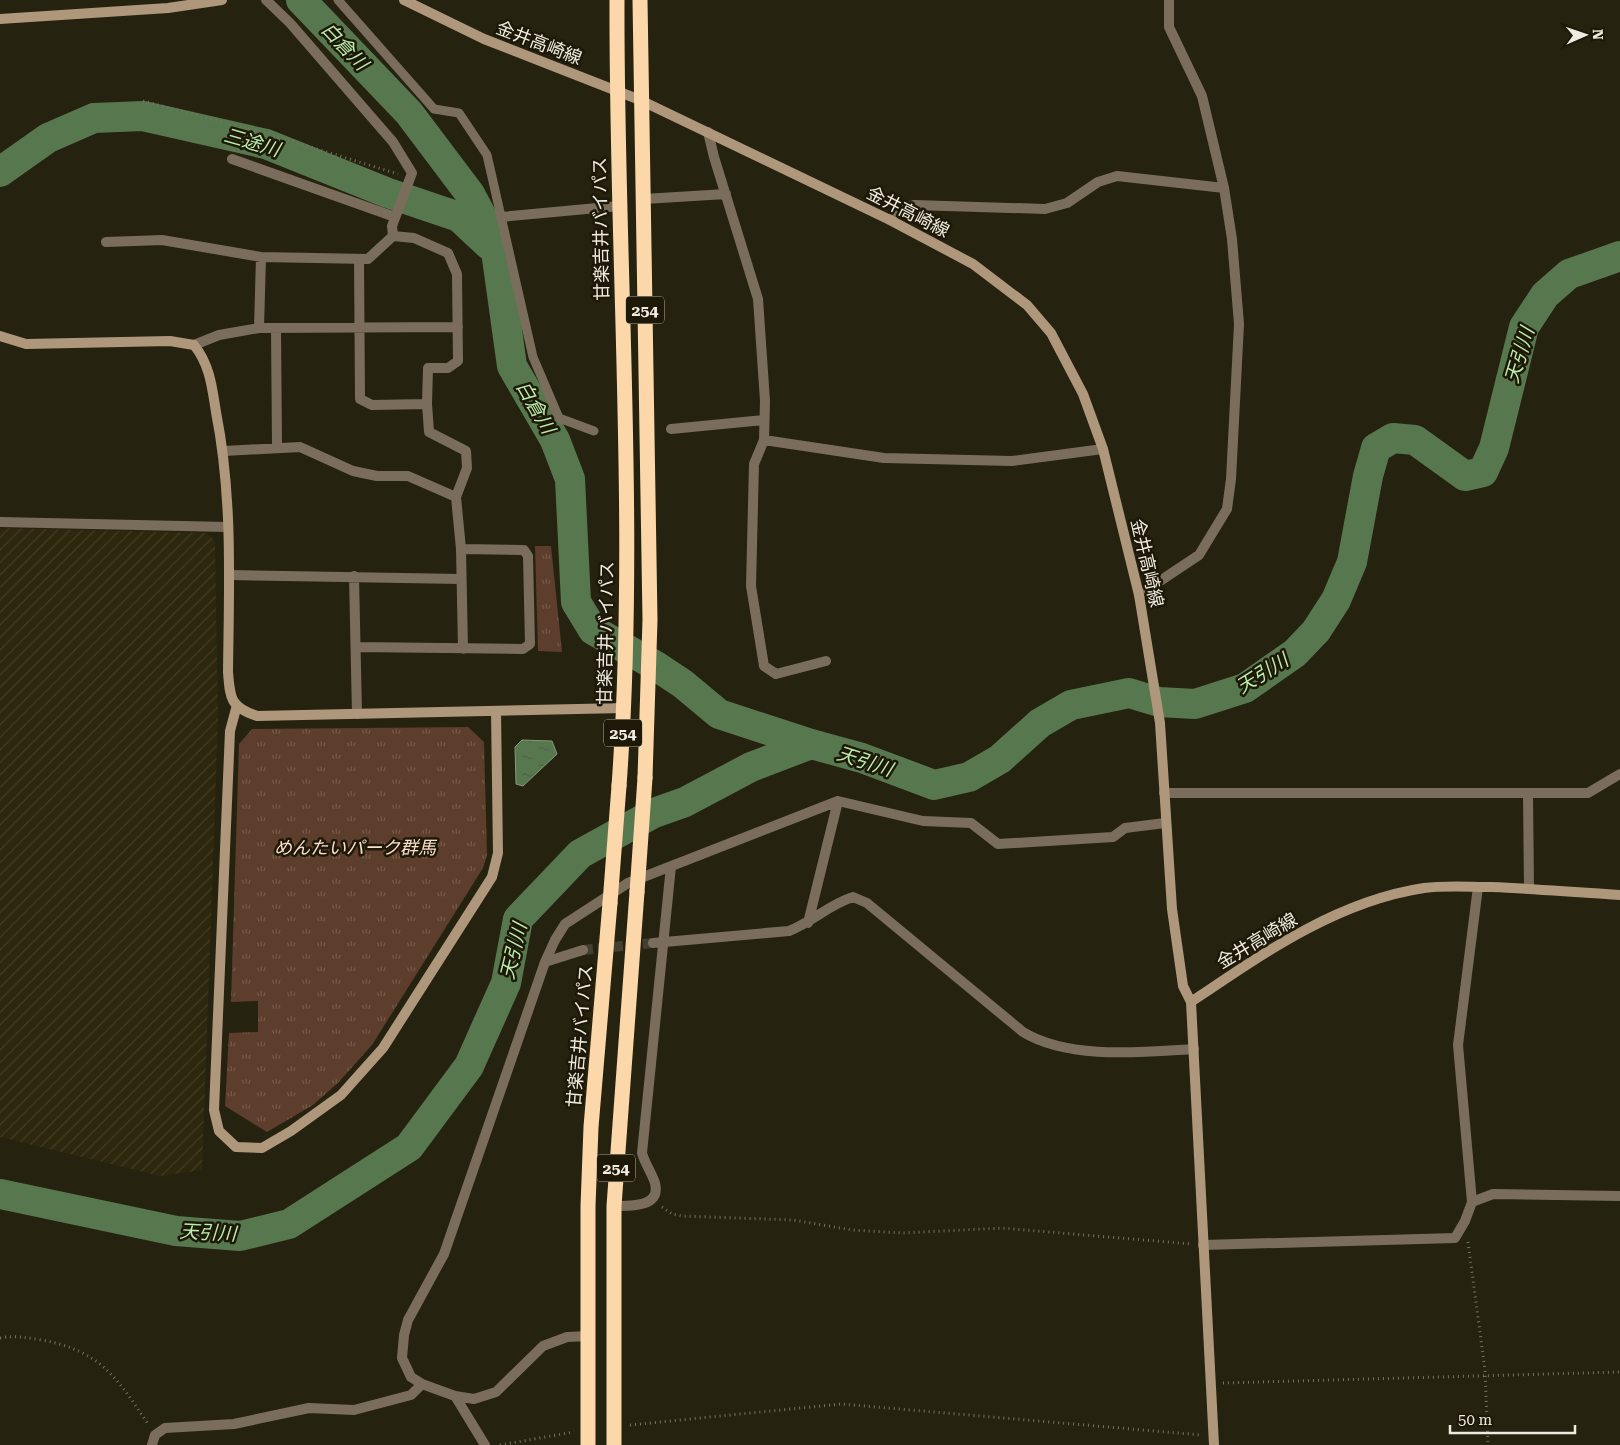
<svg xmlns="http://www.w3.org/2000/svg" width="1620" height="1445" viewBox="0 0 1620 1445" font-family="'Roboto Serif','Noto Sans JP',serif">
	<defs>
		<pattern id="industrial-furrows" width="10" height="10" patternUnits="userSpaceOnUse" patternTransform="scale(1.25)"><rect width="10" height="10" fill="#2d270d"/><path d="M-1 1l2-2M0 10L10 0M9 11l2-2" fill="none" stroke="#423c24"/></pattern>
		<pattern id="park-tufts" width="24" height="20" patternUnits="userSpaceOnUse" patternTransform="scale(1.25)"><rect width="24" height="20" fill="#5d3d2b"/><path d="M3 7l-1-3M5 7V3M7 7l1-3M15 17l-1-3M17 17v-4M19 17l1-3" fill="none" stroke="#755949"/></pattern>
		<pattern id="water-ripples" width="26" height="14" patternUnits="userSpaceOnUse" patternTransform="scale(1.25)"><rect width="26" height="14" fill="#57784f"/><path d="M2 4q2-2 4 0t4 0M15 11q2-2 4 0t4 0" fill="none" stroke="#4f5f49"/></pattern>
	</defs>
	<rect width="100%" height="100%" fill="#262210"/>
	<!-- industrial -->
	<path fill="url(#industrial-furrows)" d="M0,528L206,533L215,541L218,721L202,1170L160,1176L0,1137Z"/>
	<!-- park -->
	<path fill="url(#park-tufts)" d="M535,546H551L562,652L538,651Z
		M468,727L484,742L487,855L483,868L372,1045L338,1083L313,1105L267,1132L225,1106L229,1033L258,1032V1001L231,1002L239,744L252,729Z"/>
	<!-- water -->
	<path fill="url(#water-ripples)" stroke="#849a7a" d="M522,740L552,741L557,754L523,786L516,784L515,747Z"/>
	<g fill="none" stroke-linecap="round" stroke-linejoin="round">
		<!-- river -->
		<path stroke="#57784f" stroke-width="30" d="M301,0L409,113L470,194L488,228L496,251L512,366L555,440L570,479L576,602L593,630L656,666L683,684L719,714L811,744L862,758L934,785L969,777L1000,759L1040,723L1071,705L1129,693L1159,702L1195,704L1245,688L1295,653L1316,631L1336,600L1352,562L1368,476L1376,448L1393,438L1415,440L1465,476L1483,472L1494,448L1524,327L1545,295L1569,274L1620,256
			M0,172L48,138L94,118L143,116L266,144L388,193L459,217L489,245
			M0,1194L176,1231L240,1236L289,1224L409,1147L469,1066L506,983L518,919L580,854L654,813L685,802L751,767L811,744"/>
		<!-- street-tunnel -->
		<path stroke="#44402f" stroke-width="10" stroke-dasharray="10 5" stroke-linecap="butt" d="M583,950L653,943"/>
		<!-- path -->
		<path stroke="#767263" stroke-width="3" stroke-dasharray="1 4" stroke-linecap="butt" d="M143,101L265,133L398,174
			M662,1207L672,1214L682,1216L793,1220L852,1230L902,1233L1002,1228L1191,1244
			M1468,1242L1485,1370L1488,1445
			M0,1338C15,1335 27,1338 42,1340C101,1351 117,1378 148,1424
			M1223,1383L1620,1372
			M630,1425L841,1404L1201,1435
			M500,1445L574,1432"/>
		<!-- lane -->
		<path stroke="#7b6d5b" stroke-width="9" d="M338,0L434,109L459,113L487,155L533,357L559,418L594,431"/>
		<!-- street -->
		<path stroke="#7b6d5b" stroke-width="10" d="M708,132L714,157L758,299L765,401L764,440L884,458L1012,461L1103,449
			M232,159L395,217
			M644,199L726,194
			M501,217L619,206
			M890,220L899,210L914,205L1045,209L1067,203L1098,182L1117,176L1224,188L1202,96L1169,27V0
			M106,242L162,240L261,257L368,259L393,236L392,226L412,173L393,142L290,23L266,0
			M359,259L360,399L372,405L427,404L428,368H448L458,361L457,274L448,253L414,238L393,236
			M259,328L261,257
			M276,328L277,446
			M194,345L219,335L259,328L458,327
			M427,404L429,432L466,451L467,468L456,497
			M671,429L764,420
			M764,440L754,464L751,586L764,666L776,674L826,661
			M224,451L300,447L353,471L377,476H408L456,497L461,549L463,649
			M0,522L228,527
			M229,575L461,579
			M354,576L357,714
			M1139,595L1199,555L1227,509L1231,479L1239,324L1232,239L1224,188
			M357,647L523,649L530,644L528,556L524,550L461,549
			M1164,793H1588L1620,774
			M1528,793L1529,888
			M808,923L838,801
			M653,943L789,931C812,922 830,904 853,897L867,903L1023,1032C1069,1060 1142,1052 1194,1049
			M545,962L555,940L565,924L628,883L838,801L923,821L971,823L998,844L1113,837L1125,828L1165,823
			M1472,1202L1458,1045L1478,887
			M614,1206C629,1206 661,1208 655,1183C652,1173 645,1164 642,1153L671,866
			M1203,1245L1455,1238L1465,1221L1472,1202L1493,1194L1620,1196
			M455,1396L474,1399L496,1392L543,1346L567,1337L588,1336
			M152,1445L155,1435L165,1428L234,1424L309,1408L354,1410L411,1395L422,1384
			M485,1445L455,1396L422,1384L411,1377L402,1358L404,1335L408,1320L444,1254L545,962L583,950"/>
		<!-- secondary -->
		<path stroke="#af977b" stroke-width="10" d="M404,0L484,39L640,100L890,220L973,264L1027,305L1051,333L1083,394L1103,449L1139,595L1160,723L1172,909L1183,986L1191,1002L1214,1445
			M0,19L168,8L222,0
			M0,336L26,344L170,341L194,345C210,365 212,387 216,412C233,498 229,585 228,672C230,698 230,707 257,716L624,708
			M237,705L230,731L214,1110L219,1131L236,1147L262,1148L291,1131L341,1095L383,1048L492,877L498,853L496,711
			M1191,1002C1262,954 1337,901 1424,888C1446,885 1469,887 1492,887C1535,889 1577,892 1620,895"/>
		<!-- highway -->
		<path stroke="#fcd7a9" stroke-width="15" d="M617,0C616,262 638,524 619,786
			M640,0L650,620L645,778
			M588,1445V1206L591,1127L610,903
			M614,1445V1206L637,892"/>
		<!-- highway-bridge -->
		<path stroke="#fcd7a9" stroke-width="15" d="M637,892L645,778
			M610,903L619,786"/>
	</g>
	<g text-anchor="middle" stroke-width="5" stroke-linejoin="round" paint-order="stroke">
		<!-- shield labels -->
		<g fill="#1d1807" stroke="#afac9f" stroke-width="1">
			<rect x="626" y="296.5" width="38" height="27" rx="4"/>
			<rect x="604" y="719.5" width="38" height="27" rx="4"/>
			<rect x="597" y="1154.5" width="38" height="27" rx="4"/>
		</g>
		<g font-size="16" font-weight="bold" fill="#eeebe0">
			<text x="645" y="316">254</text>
			<text x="623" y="739">254</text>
			<text x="616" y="1174">254</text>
		</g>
		<!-- street labels -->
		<g font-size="18" fill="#eeebe0" stroke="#1d1807">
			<text transform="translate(539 43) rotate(21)" y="6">金井高崎線</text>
			<text transform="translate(908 212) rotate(27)" y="6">金井高崎線</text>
			<text transform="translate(601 229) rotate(-91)" y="6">甘楽吉井バイパス</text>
			<text transform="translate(1147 563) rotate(77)" y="6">金井高崎線</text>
			<text transform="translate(606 633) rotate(-89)" y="6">甘楽吉井バイパス</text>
			<text transform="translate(1257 941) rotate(-31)" y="6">金井高崎線</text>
			<text transform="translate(580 1036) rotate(-85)" y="6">甘楽吉井バイパス</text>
		</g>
		<!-- park labels -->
		<g font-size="18" font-style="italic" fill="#fbddcc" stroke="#1d1807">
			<text x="355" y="854">めんたいパーク群馬</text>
		</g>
		<!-- water labels -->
		<g font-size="19" font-style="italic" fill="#b9edac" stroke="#1d1807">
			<text transform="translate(345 46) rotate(46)" y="7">白倉川</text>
			<text transform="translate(252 142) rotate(16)" y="7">三途川</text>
			<text transform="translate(1519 355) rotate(-73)" y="7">天引川</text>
			<text transform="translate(536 407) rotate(60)" y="7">白倉川</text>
			<text transform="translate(1262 673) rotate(-32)" y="7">天引川</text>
			<text transform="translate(865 761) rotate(18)" y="7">天引川</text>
			<text transform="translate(513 951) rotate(-76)" y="7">天引川</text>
			<text transform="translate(208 1232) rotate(3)" y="7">天引川</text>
		</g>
	</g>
	<!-- north arrow -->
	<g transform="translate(1585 35) rotate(88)" stroke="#1d1807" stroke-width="4" paint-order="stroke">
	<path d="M0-4L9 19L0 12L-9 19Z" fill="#eeebe0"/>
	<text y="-8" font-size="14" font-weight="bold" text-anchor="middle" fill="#eeebe0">N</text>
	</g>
	<!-- scale -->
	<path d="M1450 1425v8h125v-8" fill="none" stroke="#eeebe0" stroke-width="2.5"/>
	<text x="1458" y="1425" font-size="15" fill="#eeebe0" stroke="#1d1807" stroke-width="4" paint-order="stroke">50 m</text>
</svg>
